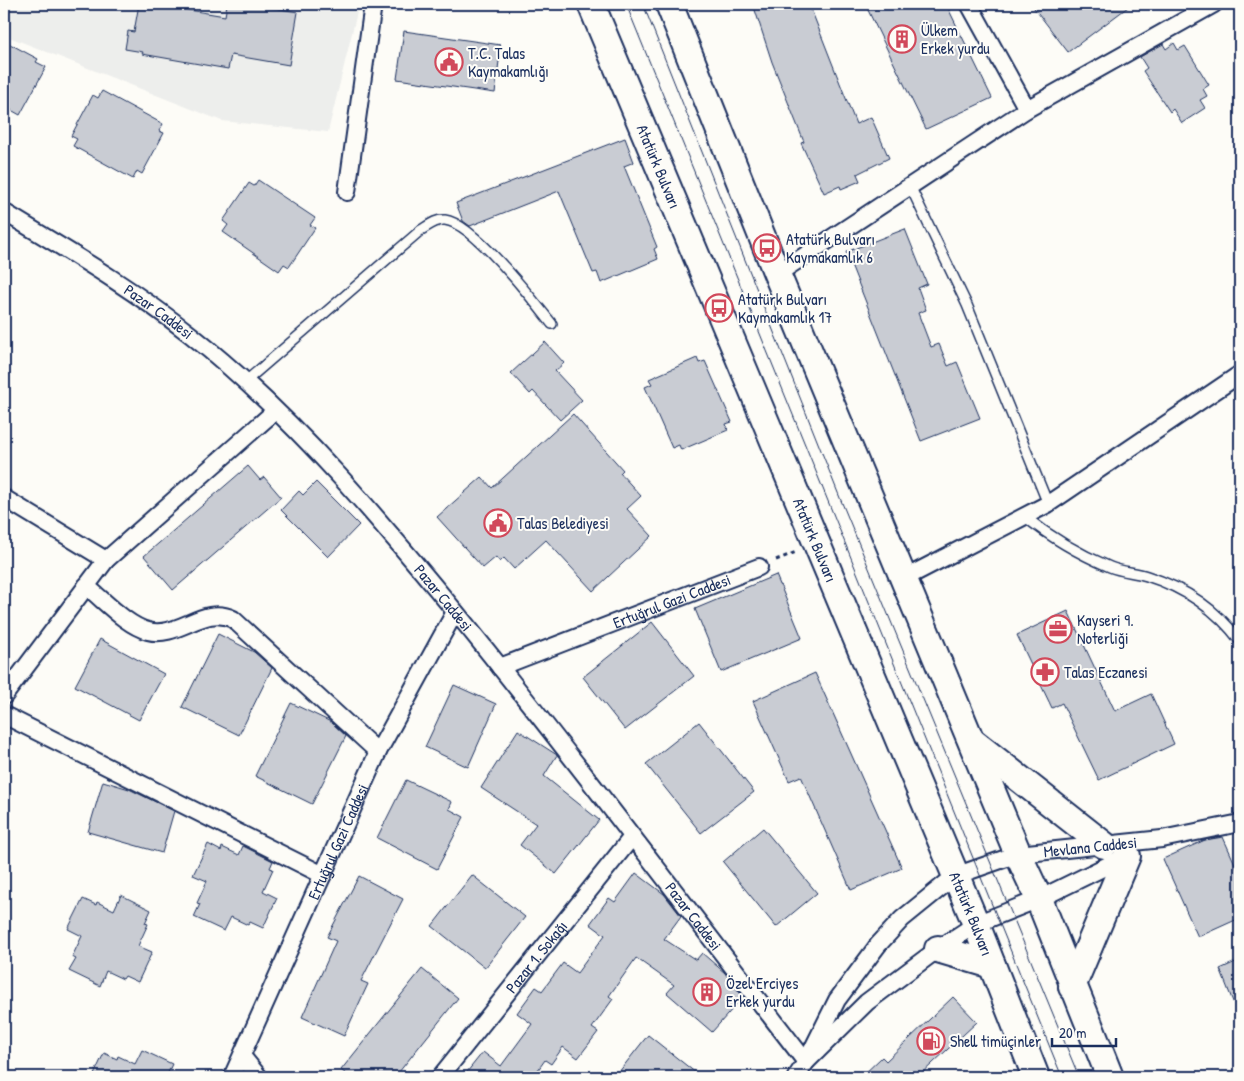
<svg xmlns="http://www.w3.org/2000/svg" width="1244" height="1081" viewBox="0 0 1244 1081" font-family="'Patrick Hand',sans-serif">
	<rect width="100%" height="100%" fill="#fdfcf7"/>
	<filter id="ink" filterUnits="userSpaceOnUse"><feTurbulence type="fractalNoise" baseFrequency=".02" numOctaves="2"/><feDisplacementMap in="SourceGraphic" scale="10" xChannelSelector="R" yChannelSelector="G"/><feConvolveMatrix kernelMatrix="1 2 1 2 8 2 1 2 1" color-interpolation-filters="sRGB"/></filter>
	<g filter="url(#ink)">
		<!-- built -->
		<path fill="#edeeec" d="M4,4H359L328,132L222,121L4,35Z"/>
		<!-- building -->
		<path fill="#c9ccd3" stroke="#1b2f5e" d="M139,4H153L225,16L227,4H249L298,12L289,65L231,55L228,69L142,54L143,52L125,49L128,31L134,32Z
			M753,4H809L856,124L871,117L889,158L857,174L860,181L841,189L840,186L824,193L801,143L804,142L772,62Z
			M865,4H946L992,98L926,129Z
			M1031,4H1132L1068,52Z
			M404,31L501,45L495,93L397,79Z
			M1174,43L1178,50L1185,46L1209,85L1203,89L1207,96L1200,100L1205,108L1182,123L1173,109L1170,112L1143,71L1147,68L1140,57L1163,44L1166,49Z
			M10,44L38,59L36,62L46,67L20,115L4,106V55Z
			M102,91L163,124L159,131L164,133L142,174L137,171L133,179L73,146L77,139L71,136L93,95L98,98Z
			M625,138L634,162L624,166L657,247L654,249L658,259L601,283L597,272L593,273L559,191L470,226L463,221L456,203Z
			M258,180L315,218L310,225L315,228L289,267L284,264L279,271L223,232L228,225L223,221L249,183L254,186Z
			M905,229L927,284L918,288L926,310L918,313L931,347L939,344L948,366L957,362L980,418L921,441L846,252Z
			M545,342L564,363L555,371L582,400L560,420L533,391L530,394L511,373Z
			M697,358L699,363L705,361L732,422L726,424L728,430L681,450L679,445L672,448L645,387L652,384L649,379Z
			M573,414L623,470L620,473L641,496L627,509L652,536L593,591L546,540L514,569L504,558L500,562L496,557L483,568L437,517L482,477L492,488Z
			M248,466L260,480L264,477L281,497L173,590L144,556Z
			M316,482L359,525L328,557L281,510L299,491L303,495Z
			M776,575L802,638L721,672L695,609Z
			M1068,611L1115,711L1151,694L1174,744L1099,780L1062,703L1052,708L1017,635Z
			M652,622L694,676L625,730L583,677Z
			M218,634L254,652L272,668L239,735L182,707Z
			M100,639L164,674L139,720L75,686Z
			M815,673L902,868L851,890L801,776L789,781L753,701Z
			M454,685L496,704L468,767L425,747Z
			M291,703L331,722L346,736L312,804L255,776Z
			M699,722L754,792L701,833L646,764Z
			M518,730L557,755L544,776L599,820L556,874L520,845L536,824L481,788Z
			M406,780L452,802L449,809L464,817L437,869L377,838Z
			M103,781L129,789L174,811L162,853L88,832Z
			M763,828L817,893L776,927L723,862Z
			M1223,837L1240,875V918L1198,937L1163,859L1205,840Z
			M208,844L221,851L222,847L239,855L243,846L273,861L270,868L273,869L263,891L277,898L263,928L250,922L248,925L231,917L224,931L194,917L200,904L197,903L207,881L193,875Z
			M636,873L664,894L681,916L664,939L696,960L702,953L725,973L743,997L712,1032L667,993L674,985L636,958L609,996L613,999L592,1028L598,1032L578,1058L563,1047L551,1064L545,1060L533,1077H463L483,1052L501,1066L532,1024L517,1013L536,987L542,991L563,963L577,973L605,935L590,924L609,898L615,902Z
			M472,875L525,917L485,968L432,926Z
			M359,876L403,899L361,981L368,984L344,1036L302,1017L336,941L327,937Z
			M121,895L151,910L145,923L148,924L138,946L152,952L138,982L125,976L123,979L106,971L100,986L69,971L76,959L72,957L82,936L68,929L83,899L96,905L97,902L114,910Z
			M1240,960V1017H1239L1220,969Z
			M422,969L458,998L395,1077H350L341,1070Z
			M953,997L977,1022L918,1077H861L882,1057L886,1061Z
			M648,1035L701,1077H615Z
			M142,1050L172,1064L166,1077H93L104,1053L117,1059L118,1056L135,1064Z"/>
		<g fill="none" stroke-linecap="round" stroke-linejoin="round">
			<!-- service casing -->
			<g stroke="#1b2f5e" stroke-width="12">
				<path id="service" d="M910,186L967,305L1048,504
					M245,382L421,230C428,226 436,219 445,220C473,223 534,301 552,324
					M1024,516C1050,537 1079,554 1110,567C1122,572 1135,572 1147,576C1185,588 1217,610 1240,641"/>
			</g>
			<!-- minor casing -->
			<g stroke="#1b2f5e" stroke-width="20">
				<g id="minor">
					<path d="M969,4L1027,109"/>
					<path d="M347,192L373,4"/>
					<path id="s1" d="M4,212C68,251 132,288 191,335C298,420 386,527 472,632C586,773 695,919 806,1062"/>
					<path d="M777,274L1027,109L1214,4"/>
					<path d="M4,498L106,560"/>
					<path d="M903,579L1048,504L1240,374"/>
					<path d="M86,586C105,601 126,625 148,631C178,639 204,604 233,619L378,752"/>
					<path id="s2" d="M500,667L759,567"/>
					<path d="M4,696L106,560L275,411"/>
					<path d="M4,715L323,875"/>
					<path d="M242,1056L259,1077"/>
					<path id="s3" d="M806,1062L837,1000L878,945L902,919L955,876L1018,854L1162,839L1240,823"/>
					<path id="s4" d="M232,1077L378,752L455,612"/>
					<path id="s5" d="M440,1077L632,837"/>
					<path d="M796,1077L806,1062L867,1002L938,949L976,924L1039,899L1129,855"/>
				</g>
			</g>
			<!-- primary casing -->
			<g stroke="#1b2f5e" stroke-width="30">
				<g id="primary">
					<path id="s6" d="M591,4L976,924L1036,1077"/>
					<path d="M669,4L777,274L1018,854L1039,899L1110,1077"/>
					<path d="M973,742L1104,845"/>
					<path d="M938,949L992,965"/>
					<path d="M1072,987L1127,856"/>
				</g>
			</g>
			<!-- path -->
			<path stroke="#1b2f5e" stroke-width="3" stroke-dasharray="4 4" stroke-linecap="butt" d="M776,560L796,552"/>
			<!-- service -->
			<use href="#service" stroke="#fdfcf7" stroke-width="9"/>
			<!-- minor -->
			<use href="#minor" stroke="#fdfcf7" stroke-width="16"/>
			<!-- primary -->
			<use href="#primary" stroke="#fdfcf7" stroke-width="26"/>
			<!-- tram -->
			<path stroke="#1b2f5e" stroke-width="1" d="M626,4L1062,1077
				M643,4L840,498L1079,1077"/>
		</g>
	</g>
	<!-- icons -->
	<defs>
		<g id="building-ring" transform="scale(1.4375)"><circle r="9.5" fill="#fdfcf7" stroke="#d1495b" stroke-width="1.5"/><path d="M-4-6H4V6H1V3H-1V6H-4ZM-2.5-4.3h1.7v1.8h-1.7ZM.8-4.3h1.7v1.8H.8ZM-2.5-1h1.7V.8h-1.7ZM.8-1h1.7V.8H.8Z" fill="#d1495b"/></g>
		<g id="civic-ring" transform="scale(1.4375)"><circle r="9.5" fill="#fdfcf7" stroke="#d1495b" stroke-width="1.5"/><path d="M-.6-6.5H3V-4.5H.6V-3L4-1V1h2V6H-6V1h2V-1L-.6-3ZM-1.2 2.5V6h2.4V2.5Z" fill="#d1495b"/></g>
		<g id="bus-ring" transform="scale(1.4375)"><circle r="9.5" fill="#fdfcf7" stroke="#d1495b" stroke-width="1.5"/><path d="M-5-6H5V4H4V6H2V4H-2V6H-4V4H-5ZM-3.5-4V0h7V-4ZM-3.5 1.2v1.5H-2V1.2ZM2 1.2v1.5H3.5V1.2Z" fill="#d1495b"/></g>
		<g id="office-ring" transform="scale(1.4375)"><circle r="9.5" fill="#fdfcf7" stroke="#d1495b" stroke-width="1.5"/><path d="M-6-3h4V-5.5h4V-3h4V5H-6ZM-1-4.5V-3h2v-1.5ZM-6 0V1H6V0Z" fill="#d1495b"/></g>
		<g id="pharmacy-ring" transform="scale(1.4375)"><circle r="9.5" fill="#fdfcf7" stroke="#d1495b" stroke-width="1.5"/><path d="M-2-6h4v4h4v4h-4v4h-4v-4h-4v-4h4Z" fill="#d1495b"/></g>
		<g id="fuel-ring" transform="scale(1.4375)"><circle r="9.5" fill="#fdfcf7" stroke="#d1495b" stroke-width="1.5"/><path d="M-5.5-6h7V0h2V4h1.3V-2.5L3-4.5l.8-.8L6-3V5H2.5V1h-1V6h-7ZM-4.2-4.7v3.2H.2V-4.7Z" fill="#d1495b"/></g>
	</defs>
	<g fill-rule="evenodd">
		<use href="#building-ring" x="902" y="39"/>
		<use href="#civic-ring" x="449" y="62"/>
		<use href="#bus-ring" x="767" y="248"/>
		<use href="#bus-ring" x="719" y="308"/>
		<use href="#civic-ring" x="498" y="523"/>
		<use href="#office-ring" x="1058" y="629"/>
		<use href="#pharmacy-ring" x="1045" y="672"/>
		<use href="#building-ring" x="707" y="992"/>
		<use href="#fuel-ring" x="931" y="1041"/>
	</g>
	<g text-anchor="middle" stroke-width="4" stroke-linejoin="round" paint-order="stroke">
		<!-- poi labels -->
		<g font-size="16" fill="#1b2f5e" stroke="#fdfcf7" text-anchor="start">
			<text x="921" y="36">Ülkem<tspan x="921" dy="18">Erkek yurdu</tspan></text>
			<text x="468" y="59">T.C. Talas<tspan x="468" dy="18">Kaymakamlığı</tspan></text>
			<text x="786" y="245">Atatürk Bulvarı<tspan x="786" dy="18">Kaymakamlık 6</tspan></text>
			<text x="738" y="305">Atatürk Bulvarı<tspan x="738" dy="18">Kaymakamlık 17</tspan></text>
			<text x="517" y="529">Talas Belediyesi</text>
			<text x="1077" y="626">Kayseri 9.<tspan x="1077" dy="18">Noterliği</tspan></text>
			<text x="1064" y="678">Talas Eczanesi</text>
			<text x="726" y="989">Özel Erciyes<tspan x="726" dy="18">Erkek yurdu</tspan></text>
			<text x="950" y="1047">Shell timüçinler</text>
		</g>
		<!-- street labels -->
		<g font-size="16" fill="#1b2f5e" stroke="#fdfcf7">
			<text dy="6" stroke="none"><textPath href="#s6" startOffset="176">Atatürk Bulvarı</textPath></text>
			<text dy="6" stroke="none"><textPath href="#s1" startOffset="184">Pazar Caddesi</textPath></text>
			<text dy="6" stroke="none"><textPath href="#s6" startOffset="581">Atatürk Bulvarı</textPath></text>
			<text dy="6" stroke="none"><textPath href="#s1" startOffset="589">Pazar Caddesi</textPath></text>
			<text dy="6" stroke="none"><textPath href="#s2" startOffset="184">Ertuğrul Gazi Caddesi</textPath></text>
			<text dy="6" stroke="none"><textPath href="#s4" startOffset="258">Ertuğrul Gazi Caddesi</textPath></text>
			<text dy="6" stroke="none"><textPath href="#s3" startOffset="381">Mevlana Caddesi</textPath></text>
			<text dy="6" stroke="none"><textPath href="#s6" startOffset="986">Atatürk Bulvarı</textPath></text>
			<text dy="6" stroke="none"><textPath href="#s1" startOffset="994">Pazar Caddesi</textPath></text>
			<text dy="6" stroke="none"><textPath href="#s5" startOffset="154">Pazar 1. Sokağı</textPath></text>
		</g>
	</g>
	<!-- margin -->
	<rect width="1244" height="1081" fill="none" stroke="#fdfcf7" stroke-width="20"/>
	<rect x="10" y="10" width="1224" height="1061" fill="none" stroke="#1b2f5e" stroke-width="2" filter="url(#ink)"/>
	<!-- scale -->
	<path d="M1052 1038v8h64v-8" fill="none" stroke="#1b2f5e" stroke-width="2.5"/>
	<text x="1059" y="1038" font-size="15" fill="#1b2f5e" stroke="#fdfcf7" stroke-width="4" paint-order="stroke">20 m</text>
</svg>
